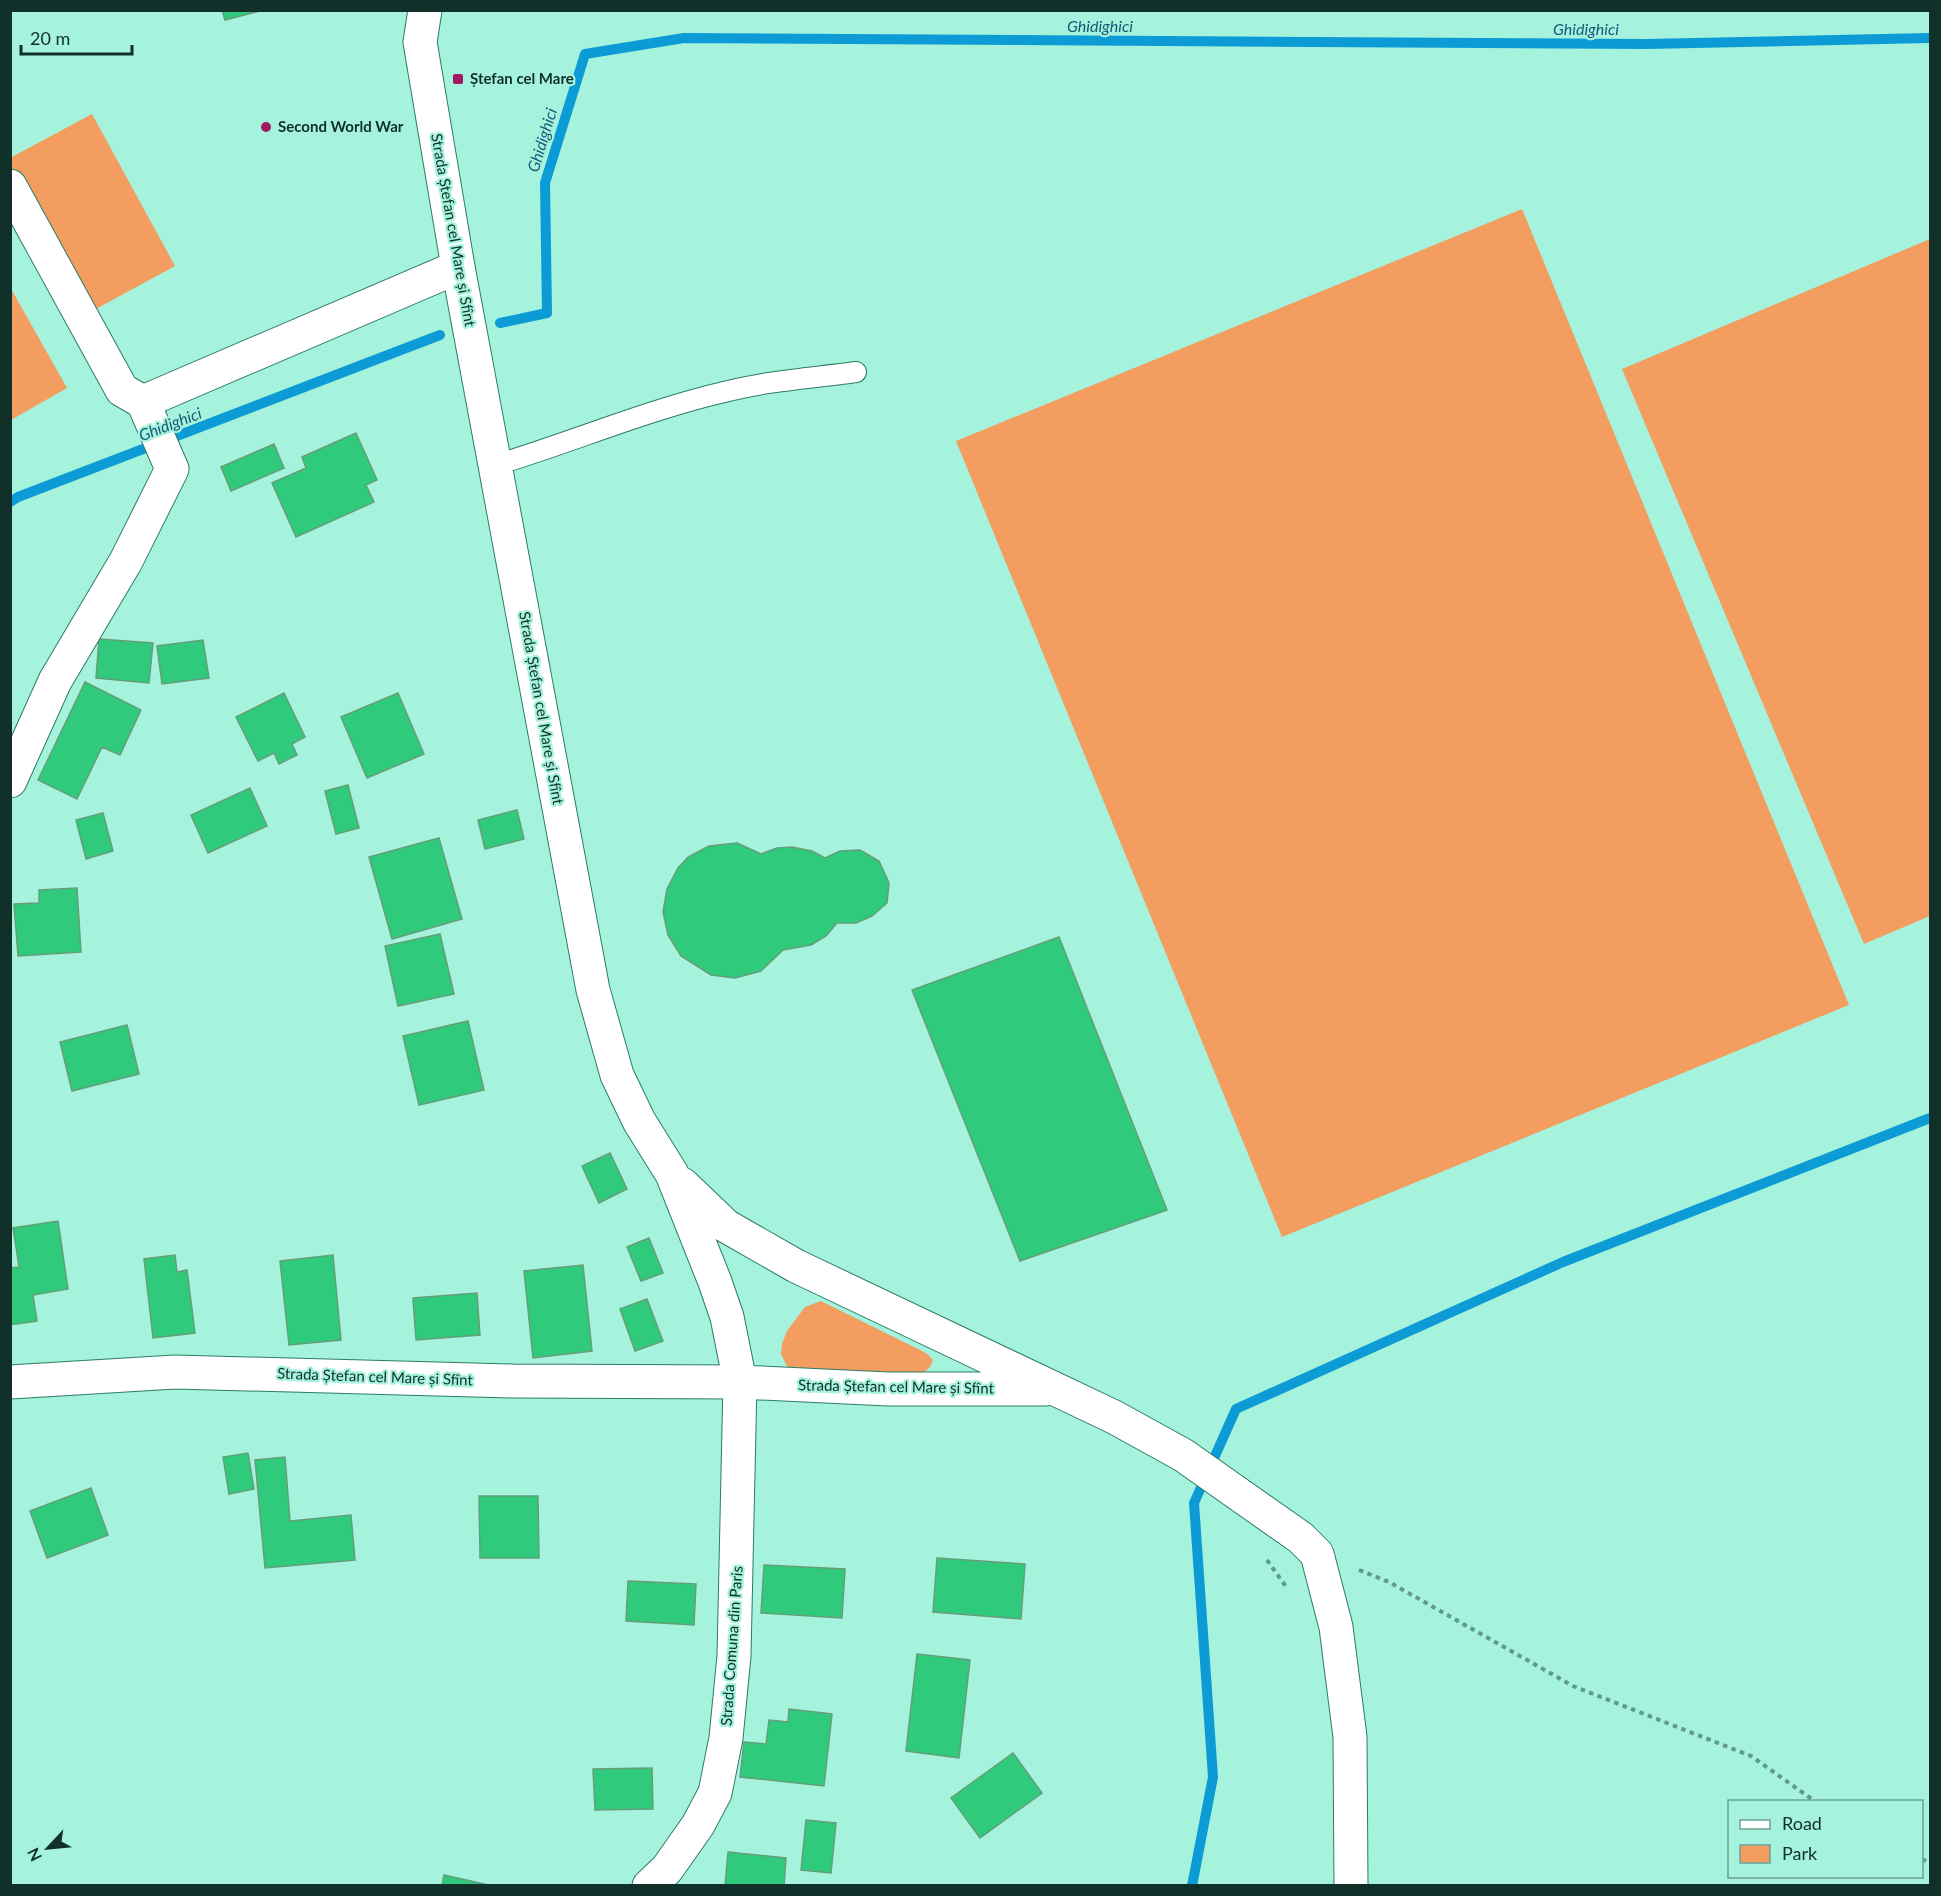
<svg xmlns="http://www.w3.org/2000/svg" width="1941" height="1896" viewBox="0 0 1941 1896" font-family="Lato,sans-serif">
	<rect width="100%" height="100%" fill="#a5f2dd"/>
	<!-- green -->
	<path fill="#f39d60" d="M92,114L175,266L85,315L11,177L10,158Z
		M1522,209L1849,1005L1282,1237L956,441Z
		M1930,239V916L1864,944L1622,369Z
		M10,287L67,388L11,420H10Z
		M821,1301L926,1353L933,1360L930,1367L923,1373L805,1371L788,1368L781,1354L782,1344L787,1331L805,1307Z"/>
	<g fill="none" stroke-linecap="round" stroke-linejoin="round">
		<!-- stream -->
		<path stroke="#0d9bd6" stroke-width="10" d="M500,323L547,313L545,183L585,54L684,38L1646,44L1930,38
			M10,502L18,497L440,335
			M1192,1886L1213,1777L1194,1503L1236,1409L1563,1262L1930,1118"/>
	</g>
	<!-- building -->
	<path fill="#2fca7b" stroke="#659e79" stroke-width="1.5" d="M222,10H264L225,20Z
		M356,433L377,480L366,485L374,502L296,537L272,483L306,468L302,457Z
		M274,444L284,468L231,491L221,467Z
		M99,639L153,643L149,683L96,678Z
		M203,640L209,678L162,684L157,646Z
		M85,682L141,710L120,755L102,747L77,799L38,780Z
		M284,693L305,737L292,744L297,755L279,764L274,753L258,761L236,717Z
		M398,693L424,754L367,778L341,717Z
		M348,785L359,828L336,834L325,791Z
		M250,788L267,826L208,853L191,815Z
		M517,810L524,839L485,849L478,820Z
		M103,813L113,851L86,859L76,820Z
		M439,838L462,919L392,939L369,857Z
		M737,843L761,854L777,848L792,847L812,851L825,858L840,851L860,850L879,861L889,883L887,903L872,916L856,923H837L826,936L811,945L783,950L761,971L735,978L711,975L681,956L668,935L663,912L667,889L678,868L688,857L709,846Z
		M77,888L81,952L18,956L14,904L39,903V890Z
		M440,934L454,994L398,1006L385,946Z
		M1059,937L1167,1210L1020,1261L912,990Z
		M468,1021L484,1090L419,1105L403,1036Z
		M127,1025L139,1074L72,1091L60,1042Z
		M610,1153L627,1189L599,1203L582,1166Z
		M58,1221L68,1289L33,1295L37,1321L10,1325V1268L19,1267L13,1228Z
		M649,1238L663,1273L641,1281L627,1247Z
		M175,1255L177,1272L187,1270L195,1333L153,1338L144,1259Z
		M333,1255L341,1340L289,1345L280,1261Z
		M583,1265L592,1351L533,1358L524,1271Z
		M477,1293L480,1335L416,1340L413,1298Z
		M647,1299L663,1341L635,1351L620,1309Z
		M248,1453L254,1489L229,1494L223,1457Z
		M285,1457L290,1521L351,1515L355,1560L265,1568L255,1460Z
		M91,1488L108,1535L47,1558L30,1511Z
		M479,1496H538L539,1558H480Z
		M937,1558L1025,1564L1021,1619L933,1612Z
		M764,1565L845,1569L842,1618L761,1613Z
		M628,1581L696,1584L694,1625L626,1621Z
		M917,1654L970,1660L959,1758L906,1751Z
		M789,1709L832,1714L824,1786L740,1777L744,1742L766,1744L769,1720L788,1722Z
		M1013,1753L1042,1793L980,1838L951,1798Z
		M652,1768L653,1809L595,1810L593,1769Z
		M806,1820L836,1823L831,1873L801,1870Z
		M728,1852L786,1858L784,1886H725Z
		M444,1875L493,1886H442Z"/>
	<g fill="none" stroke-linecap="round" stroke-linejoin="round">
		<!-- lane casing -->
		<g stroke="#2d7b69" stroke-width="22">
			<path id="lane" d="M496,465C572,442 647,410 724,392C767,381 812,378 856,372"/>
		</g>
		<!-- street casing -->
		<g stroke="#2d7b69" stroke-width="35">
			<path id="street" d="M10,186L122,390L143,402
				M10,781L55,681L126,561L172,469L143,402L458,267
				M649,1886L667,1869L698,1825L715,1793L726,1738L734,1656L740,1382"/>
		</g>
		<!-- secondary casing -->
		<g stroke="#2d7b69" stroke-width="35">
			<path id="secondary" d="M425,10L420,42L458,267L593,990L617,1075L639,1121L672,1174L715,1282L727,1317L740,1382
				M682,1184L726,1226L796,1266L1114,1417L1183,1455L1301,1538L1317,1554L1336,1627L1350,1737L1351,1886
				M10,1382L175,1372L513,1381L740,1382L888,1389H1045"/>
		</g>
		<!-- path -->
		<path stroke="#61998b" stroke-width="4" stroke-dasharray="4.5 4.5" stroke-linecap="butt" d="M1267,1560L1287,1588
			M1359,1570L1389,1582L1573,1686L1751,1756L1816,1802
			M1922,1859L1930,1863"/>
		<!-- lane -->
		<use href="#lane" stroke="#fff" stroke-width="20"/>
		<!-- street -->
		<use href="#street" stroke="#fff" stroke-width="33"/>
		<!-- secondary -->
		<use href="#secondary" stroke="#fff" stroke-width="33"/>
	</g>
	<!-- markers -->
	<g fill="#a31961" stroke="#a5f2dd" stroke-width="2">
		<rect x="452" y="73" width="12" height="12" rx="3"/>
		<circle cx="266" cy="127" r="6"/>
	</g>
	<g text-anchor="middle" stroke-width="4.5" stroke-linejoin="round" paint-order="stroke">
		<!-- poi labels -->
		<g font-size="15" font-weight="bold" fill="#103029" stroke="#a5f2dd" text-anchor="start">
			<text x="470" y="84">Ștefan cel Mare</text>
			<text x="278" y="132">Second World War</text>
		</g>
		<!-- street labels -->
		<g font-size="15" fill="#103029" stroke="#a5f2dd">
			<text transform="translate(453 230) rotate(80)" y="5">Strada Ștefan cel Mare și Sfînt</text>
			<text transform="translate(541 708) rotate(80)" y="5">Strada Ștefan cel Mare și Sfînt</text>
			<text transform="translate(375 1377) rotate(2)" y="5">Strada Ștefan cel Mare și Sfînt</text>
			<text transform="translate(896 1387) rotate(1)" y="5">Strada Ștefan cel Mare și Sfînt</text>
			<text transform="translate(732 1646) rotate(-86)" y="5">Strada Comuna din Paris</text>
		</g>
		<!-- water labels -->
		<g font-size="16" font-style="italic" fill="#1a5878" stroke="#a5f2dd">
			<text x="1100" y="32">Ghidighici</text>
			<text x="1586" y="35">Ghidighici</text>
			<text transform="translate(542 140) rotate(-73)" y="6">Ghidighici</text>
			<text transform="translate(170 424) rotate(-21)" y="6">Ghidighici</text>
		</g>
	</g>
	<!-- border -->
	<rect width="1941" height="1896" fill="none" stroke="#103029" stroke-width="24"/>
	<!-- legend -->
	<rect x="1728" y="1800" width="195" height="78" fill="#a5f2dd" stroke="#69a495" stroke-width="1.5"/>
	<rect x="1740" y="1820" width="30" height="9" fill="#ffffff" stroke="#69a495" stroke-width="1.5"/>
	<text x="1782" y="1830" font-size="18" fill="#103029">Road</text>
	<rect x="1740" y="1845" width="30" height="18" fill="#f39d60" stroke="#69a495" stroke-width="1.5"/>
	<text x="1782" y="1860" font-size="18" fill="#103029">Park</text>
	<!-- north arrow -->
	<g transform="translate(48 1848) rotate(244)" stroke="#a5f2dd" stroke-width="4.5" paint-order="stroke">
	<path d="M0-4.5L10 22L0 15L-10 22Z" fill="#103029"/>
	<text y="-9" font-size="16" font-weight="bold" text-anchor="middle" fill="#103029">N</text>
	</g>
	<!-- scale -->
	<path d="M21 45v9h111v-9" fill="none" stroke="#103029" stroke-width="3"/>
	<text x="30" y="45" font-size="18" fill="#103029" stroke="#a5f2dd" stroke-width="4.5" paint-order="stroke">20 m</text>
</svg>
